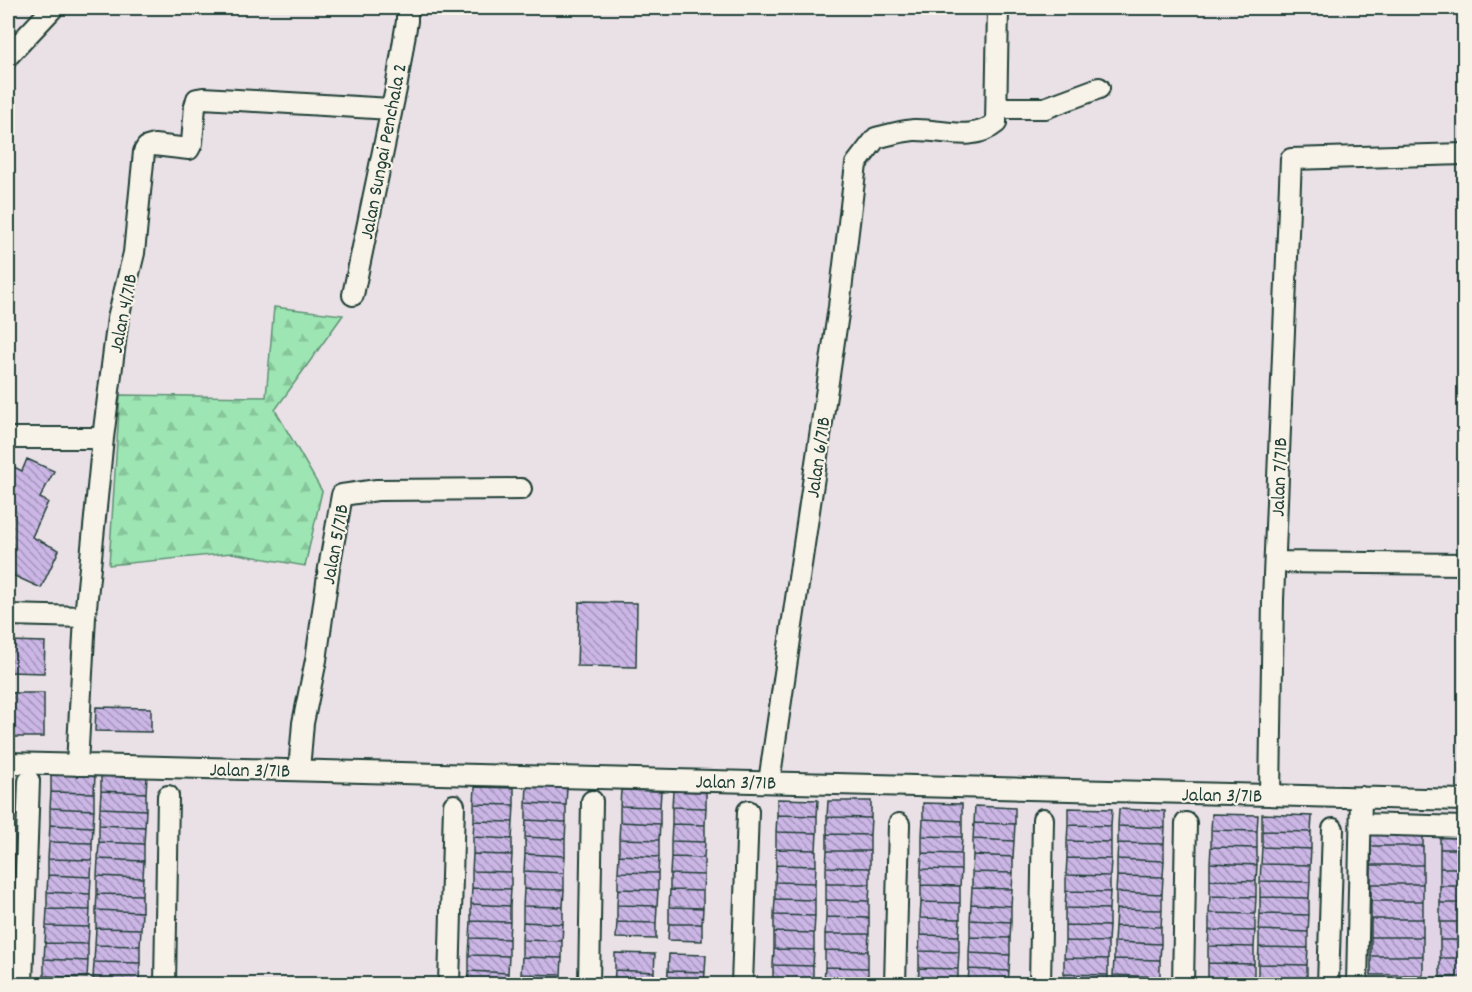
<svg xmlns="http://www.w3.org/2000/svg" width="1472" height="992" viewBox="0 0 1472 992" font-family="Dekko,sans-serif">
	<defs>
		<pattern id="forest-firs" width="22" height="20" patternUnits="userSpaceOnUse" patternTransform="scale(1.5)"><rect width="22" height="20" fill="#9de5b3"/><path d="M5 1l3.5 6h-7zM16 11l3.5 6h-7z" fill="#87c59b"/></pattern>
		<pattern id="building-back-hatch" width="6" height="6" patternUnits="userSpaceOnUse" patternTransform="scale(1.5)"><rect width="6" height="6" fill="#cbb6e6"/><path d="M-1 5l2 2M0 0l6 6M5-1l2 2" fill="none" stroke="#a495bb"/></pattern>
	</defs>
	<rect width="100%" height="100%" fill="#eae1e7"/>
	<filter id="ink" filterUnits="userSpaceOnUse"><feTurbulence type="fractalNoise" baseFrequency=".0167" numOctaves="2"/><feDisplacementMap in="SourceGraphic" scale="12" xChannelSelector="R" yChannelSelector="G"/><feConvolveMatrix kernelMatrix="1 2 1 2 8 2 1 2 1" color-interpolation-filters="sRGB"/></filter>
	<g filter="url(#ink)">
		<!-- built -->
		<path fill="#e1d4e7" d="M1367,814L1464,817V984H1357Z"/>
		<!-- forest -->
		<path fill="url(#forest-firs)" stroke="#5e9174" stroke-width="1.5" d="M274,307L343,315L275,410L322,491L305,566L232,553L109,565L120,395L266,397Z"/>
		<!-- building -->
		<path fill="url(#building-back-hatch)" stroke="#1f3d34" stroke-width="1.5" d="M27,459L54,471L40,498L48,502L32,537L59,550L41,588L8,573V464L22,471Z
			M579,602L637,603L636,667L577,666Z
			M8,641L45,642L44,673L8,672Z
			M8,693H44V737H8Z
			M96,707L151,708V732L95,731Z
			M101,774L147,776L146,793L101,791Z
			M51,775L95,776L94,793L51,792Z
			M527,786L567,787L566,805L526,803Z
			M475,787L514,788V805L474,804Z
			M621,790L661,791L660,807L620,806Z
			M101,791L146,793V810L100,808Z
			M673,791L706,792V808L672,807Z
			M51,792L94,793V810L50,808Z
			M777,799L818,800L817,816L777,815Z
			M828,801H871V818L827,817Z
			M526,803L566,805V822L526,820Z
			M923,803L962,804V821L923,819Z
			M474,804L514,805L513,822L474,821Z
			M620,806L660,807V824L620,822Z
			M975,806L1015,808V824L974,823Z
			M672,807L706,808L705,825L672,824Z
			M50,808L94,810L93,827L50,825Z
			M100,808L146,810L145,827L99,825Z
			M1068,808L1112,809L1111,826L1068,825Z
			M1119,809L1165,811V828L1118,826Z
			M1212,814L1258,815L1257,831L1211,830Z
			M1262,814L1312,816L1311,832L1262,831Z
			M777,815L817,816V833L776,832Z
			M827,817L871,818L870,835L827,834Z
			M923,819L962,821V837L922,836Z
			M526,820L566,822L565,839L525,837Z
			M474,821L513,822L512,839L473,837Z
			M620,822L660,824L659,840L619,839Z
			M974,823L1015,824L1014,841L973,839Z
			M672,824L705,825V842L671,841Z
			M50,825L93,827L92,843L49,842Z
			M99,825L145,827L144,844L99,842Z
			M1068,825L1111,826V842L1067,841Z
			M1118,826L1165,828L1164,844L1118,843Z
			M1211,830L1257,831V848L1211,847Z
			M1371,830H1423V846H1371Z
			M1262,831L1311,832V849L1262,847Z
			M776,832L817,833L816,850L776,849Z
			M1440,833H1464V849H1440Z
			M827,834L870,835V851H827Z
			M922,836L962,837L961,854L922,853Z
			M473,837L512,839V855L473,854Z
			M525,837L565,839V856L525,854Z
			M619,839L659,840V857L619,855Z
			M973,839L1014,841L1013,857L973,855Z
			M671,841L705,842L704,858L671,857Z
			M1067,841L1111,842V859L1067,858Z
			M49,842L92,843V860L48,859Z
			M99,842L144,844V861L98,859Z
			M1118,843L1164,844V861L1117,859Z
			M1371,846H1423V865H1371Z
			M1211,847L1257,848V865L1210,863Z
			M1262,847L1311,849L1310,865L1261,864Z
			M776,849L816,850V866L776,865Z
			M1440,849H1464V868H1440Z
			M827,851H870V868L826,867Z
			M922,853L961,854V870L921,869Z
			M473,854L512,855L511,872L472,871Z
			M525,854L565,856L564,873L524,871Z
			M619,855L659,857L658,873L618,872Z
			M973,855L1013,857V873L972,872Z
			M671,857L704,858V875L670,874Z
			M1067,858L1111,859L1110,876L1066,875Z
			M48,859L92,860L91,877L48,875Z
			M98,859L144,861L143,878L97,876Z
			M1117,859L1164,861L1163,877L1117,876Z
			M1210,863L1257,865L1256,881L1210,880Z
			M1261,864L1310,865V882L1260,881Z
			M776,865L816,866L815,883L775,882Z
			M1371,865H1423V884H1371Z
			M826,867L870,868V884H826Z
			M1440,868H1464V886H1440Z
			M921,869L961,870L960,886L921,885Z
			M472,871L511,872V889L472,888Z
			M524,871L564,873V890L524,889Z
			M618,872L658,873V890L618,889Z
			M972,872L1013,873L1012,889L972,888Z
			M670,874L704,875L703,891L670,890Z
			M48,875L91,877L90,894L47,892Z
			M1066,875L1110,876V892L1066,891Z
			M97,876L143,878L142,895L97,894Z
			M1117,876L1163,877L1162,894L1116,892Z
			M1210,880L1256,881V897L1210,896Z
			M1260,881L1310,882L1309,898L1260,897Z
			M775,882L815,883V900L775,899Z
			M826,884H870L869,901L826,900Z
			M1371,884H1423V901H1371Z
			M921,885L960,886V903L921,902Z
			M1440,886H1464V903H1440Z
			M472,888L511,889L510,906L471,904Z
			M972,888L1012,889L1011,906L971,904Z
			M524,889L564,890L563,907L523,906Z
			M618,889L658,890L657,906L617,905Z
			M670,890L703,891V908L669,907Z
			M1066,891L1110,892L1109,909L1065,908Z
			M47,892L90,894V910L47,909Z
			M1116,892L1162,894V910L1116,909Z
			M97,894L142,895V912L96,910Z
			M1210,896L1256,897L1255,914L1209,913Z
			M1260,897L1309,898V915L1260,914Z
			M775,899L815,900V916L774,915Z
			M826,900L869,901V918L826,917Z
			M1371,901H1423V919H1371Z
			M921,902L960,903V919L920,918Z
			M1440,903H1464V922H1440Z
			M471,904L510,906V922L471,921Z
			M971,904L1011,906V922L970,920Z
			M617,905L657,906L656,923L617,922Z
			M523,906L563,907V924L523,922Z
			M669,907L703,908L702,924H669Z
			M1065,908L1109,909V926L1065,925Z
			M47,909L90,910L89,927L46,926Z
			M1116,909L1162,910L1161,927L1115,926Z
			M96,910L142,912L141,929L96,928Z
			M1209,913L1255,914V931L1209,930Z
			M1260,914L1309,915L1308,932L1259,930Z
			M774,915L815,916L814,933L774,932Z
			M826,917L869,918V934H825Z
			M920,918L960,919L959,936L920,935Z
			M1371,919H1423V937H1371Z
			M970,920L1011,922L1010,938L970,937Z
			M471,921L510,922L509,939L470,938Z
			M523,922L563,924L562,941L522,940Z
			M617,922L656,923V939L616,938Z
			M1440,922H1464V940H1440Z
			M669,924H702V941L668,940Z
			M1065,925L1109,926L1108,942L1065,941Z
			M46,926L89,927L88,944L45,943Z
			M1115,926L1161,927V944L1114,942Z
			M96,928L141,929L140,946L95,945Z
			M1209,930L1255,931L1254,947L1208,946Z
			M1259,930L1308,932V948L1259,947Z
			M774,932L814,933V950L774,949Z
			M825,934H869L868,951L825,950Z
			M920,935L959,936V952L919,951Z
			M970,937L1010,938V955L969,953Z
			M1371,937H1423V956H1371Z
			M470,938L509,939V956L469,955Z
			M522,940L562,941V958L522,957Z
			M1440,940H1464V958H1440Z
			M1065,941L1108,942V959L1064,958Z
			M1114,942L1161,944L1160,960L1114,959Z
			M45,943L88,944V961L44,959Z
			M95,945L140,946V963L94,962Z
			M1208,946L1254,947V964L1208,963Z
			M1259,947L1308,948L1307,965L1258,964Z
			M774,949L814,950L813,966L773,965Z
			M825,950L868,951V968L825,967Z
			M919,951L959,952L958,969L919,968Z
			M615,953L655,954L654,972L615,970Z
			M969,953L1010,955L1009,971L969,969Z
			M669,954L706,955L705,972L668,971Z
			M469,955L509,956L508,973L469,971Z
			M1371,956H1423V975H1371Z
			M522,957L562,958L561,975L521,974Z
			M1064,958L1108,959V975L1064,974Z
			M1440,958H1464V977H1440Z
			M44,959L88,961L87,978L44,976Z
			M1114,959L1160,960V977L1113,975Z
			M94,962L140,963L139,981L93,979Z
			M1208,963L1254,964V980L1208,979Z
			M1258,964L1307,965V981L1258,980Z
			M773,965L813,966V983L773,982Z
			M825,967L868,968V984L824,983Z
			M919,968L958,969V984H918Z
			M969,969L1009,971L1008,984H968Z
			M615,970L654,972V984H614Z
			M469,971L508,973V984H468Z
			M668,971L705,972L704,984H667Z
			M521,974L561,975V984H521Z
			M1064,974L1108,975V984H1064Z
			M1113,975L1160,977L1159,984H1113Z
			M1208,979L1254,980V984H1207Z
			M1258,980L1307,981V984H1258Z
			M773,982L813,983V984H773Z"/>
		<g fill="none" stroke-linecap="round" stroke-linejoin="round">
			<!-- minor casing -->
			<g stroke="#1f3d34" stroke-width="24">
				<path id="minor" d="M8,56L53,8
					M997,108H1045L1099,88
					M353,295L396,89L407,21V8
					M8,438H103
					M1275,562L1464,564
					M8,615L85,617
					M8,763L1464,800
					M77,765L85,617L103,438L118,318L134,253L144,152L147,147L154,145L189,149L192,143L195,106L197,99L203,98L391,109
					M299,770L303,723L316,660L329,568L342,495L377,490L521,489
					M769,782L839,307L856,164L876,138C888,135 901,131 914,130C943,129 972,143 996,123L998,8
					M1270,795L1273,600L1291,159L1464,154
					M1361,824L1464,827
					M22,984L29,781
					M165,984L168,796
					M449,984L454,805
					M589,984L592,801
					M742,984L748,811
					M895,984L899,824
					M1040,984L1043,819
					M1183,984L1186,823
					M1328,984L1333,829
					M1357,984L1361,797"/>
			</g>
			<!-- minor -->
			<use href="#minor" stroke="#f7f3e8" stroke-width="20"/>
		</g>
	</g>
	<g text-anchor="middle" stroke-width="4.5" stroke-linejoin="round" paint-order="stroke">
		<!-- street labels -->
		<g font-size="20" fill="#1f3d34" stroke="#f7f3e8">
			<text transform="translate(382 151) rotate(-79)" y="7">Jalan Sungai Penchala 2</text>
			<text transform="translate(122 313) rotate(-79)" y="7">Jalan 4/71B</text>
			<text transform="translate(817 457) rotate(-82)" y="7">Jalan 6/71B</text>
			<text transform="translate(1278 477) rotate(-88)" y="7">Jalan 7/71B</text>
			<text transform="translate(334 544) rotate(-80)" y="7">Jalan 5/71B</text>
			<text transform="translate(250 769) rotate(1)" y="7">Jalan 3/71B</text>
			<text transform="translate(736 781) rotate(1)" y="7">Jalan 3/71B</text>
			<text transform="translate(1222 794) rotate(1)" y="7">Jalan 3/71B</text>
		</g>
	</g>
	<!-- margin -->
	<rect width="1472" height="992" fill="none" stroke="#f7f3e8" stroke-width="30"/>
	<rect x="15" y="15" width="1442" height="962" fill="none" stroke="#1f3d34" stroke-width="2" filter="url(#ink)"/>
</svg>
